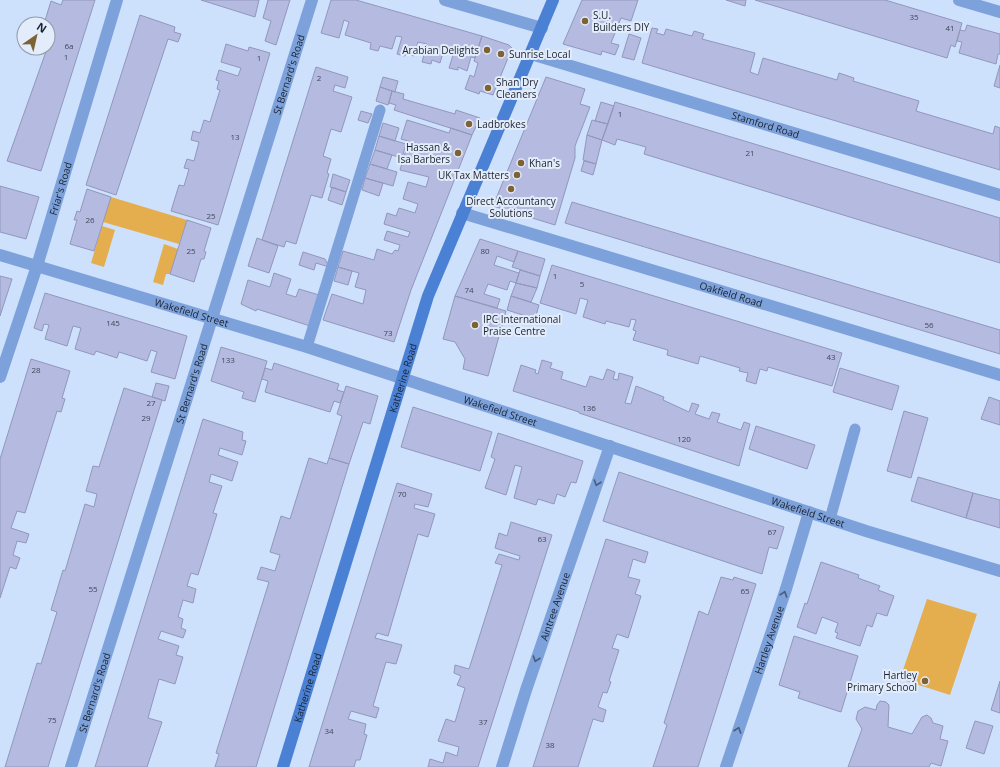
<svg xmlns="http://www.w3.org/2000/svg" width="1000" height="767" viewBox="0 0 1000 767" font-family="'Open Sans',sans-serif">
	<rect width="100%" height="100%" fill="#cde0fc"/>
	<!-- green -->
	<path fill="#e4ae4e" d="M111,197L187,220L179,244L103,222Z
		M102,226L115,230L104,267L91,263Z
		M164,244L178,249L170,274H166L163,285L153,282Z
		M927,599L977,614L950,695L900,679Z"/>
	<!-- building -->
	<path fill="#b4bae0" stroke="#9297bc" d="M63,0H95L41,171L7,161L53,32L48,30V24H44L51,1L61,5Z
		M201,0H259L255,17Z
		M268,0H290L276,45L265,41L271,21L263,18Z
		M331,0H356L482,36L475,58L471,57L467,71L458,67V70L449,68L454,52L444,49L440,63L432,60L431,64L422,62L427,44L418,42L414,56L406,53L405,56L397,54L402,37L396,36L392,49L380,46L378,51L370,49L371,43L345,35L349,22L344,20L339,38L321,33Z
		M582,0H638L631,21L621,18L611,43L619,45L615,55L602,51L601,55L563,44Z
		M726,0H746L745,6Z
		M755,0H885L962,23L955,47L951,45L947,58Z
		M140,15L175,27L174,32L181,34L178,42L168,39L116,195L86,185Z
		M967,25L1000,34V54H998L996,64L959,53L962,42L957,41L960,30L965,31Z
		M652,28L658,29L656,33L664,35L666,29L692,36L694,31L704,34L702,39L755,53L750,72L758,75L763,58L837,80L839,73L854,78L853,81L919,101L916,111L993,134L995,126L1000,128V170L642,63Z
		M629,34L641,38L634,60L622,57Z
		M482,36L509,45L512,48L493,95L480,91L479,94L465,89L470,75L474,77L478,63L474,61Z
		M226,44L248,51L249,47L270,53L218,225L171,211L179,185L184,186L189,169L184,168L187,159L194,161L199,142L191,140L193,131L200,133L204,120L210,122L220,90L217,89L219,81L216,80L219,70L238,76L241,68L221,62Z
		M1000,65V88L994,86Z
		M316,67L348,77L345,88L335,85L333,91L352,97L341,132L331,129L323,156L331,159L327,173L329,174L322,198L311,195L296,244L286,241L284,247L262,240Z
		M383,77L398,81L395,92L380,87Z
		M546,77L585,89L580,104L590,107L575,146V158L555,225L493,206Z
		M380,87L392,91L388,105L376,101Z
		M392,91L404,94L403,99L455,114L456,110L480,118L472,135L394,110L396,105L389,103Z
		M601,102L614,106L608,124L595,121Z
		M615,102L1000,218V263L644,154L646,147L617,139L615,145L602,140Z
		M361,111L372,114L368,123L358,120Z
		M407,120L449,133L451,128L472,135L411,290L394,342L323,320L332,294L363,304L366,290L355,287L359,273L338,267L343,251L374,260L377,249L392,254L395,250L398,251L400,245L384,240L387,231L408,237L410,232L384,224L387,213L396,216L399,208L415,213L418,204L403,199L408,182L426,187L429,177L400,170L406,150L419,153L422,145L401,139Z
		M592,120L608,124L602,140L587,135Z
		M383,123L399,128L395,141L379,136Z
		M587,135L602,140L596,164L583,160Z
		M379,136L406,144L402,158L375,150Z
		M375,150L392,155L387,169L370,164Z
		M584,161L596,164L593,175L581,171Z
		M370,164L397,172L393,186L365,178Z
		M333,174L350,180L346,192L330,187Z
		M365,178L383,183L379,196L362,190Z
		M0,186L39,197L26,239L0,232Z
		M332,187L346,192L342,205L328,200Z
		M87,189L111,197L94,251L70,244L77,220H74L77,211L80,212Z
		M572,202L1000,330V354L565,223Z
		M187,220L211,228L204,251L206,252L204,259H201L194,282L170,274Z
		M257,238L278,246L269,273L248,266Z
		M480,239L518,251L514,262L497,256L494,265L519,273L516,283L510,281L507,290L488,284L484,294L500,299L497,308L455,296Z
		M518,251L545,259L540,276L512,267Z
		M303,252L325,259L329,267L316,263L314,270L299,265Z
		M552,265L842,353L832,386L768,367L767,371L760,369L756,384L746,381L748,373L739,371L740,368L700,356L698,364L667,355L668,350L633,340L636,331L633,330L636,320L631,319L629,327L606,321L605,324L583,317L588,300L580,298L576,314L540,303Z
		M338,267L352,271L348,285L334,281Z
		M520,270L540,276L537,288L516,283Z
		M274,273L291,279L286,294L296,297L299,289L319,295L310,326L257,309L256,311L241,304L248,280L270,287Z
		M0,276L12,279L0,316Z
		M516,283L537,288L531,302L511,296Z
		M45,293L187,336L175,379L151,372L157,352L151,350L147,361L119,352L117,358L96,351L94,355L75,349L81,328L73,326L67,346L45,339L49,325L44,324L42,331L34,328Z
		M455,296L506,311L488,376L463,369L465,359L455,342L443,339Z
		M511,296L539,305L535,319L507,310Z
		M221,347L267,361L255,402L242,398L244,392L211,381Z
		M31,359L70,371L62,398L65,399L61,412L57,411L25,513L17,511L11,528L29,534L26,543L17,541L13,555L20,558L16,569L10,567L0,598V459Z
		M542,360L552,363L550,368L563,372L561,379L586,387L590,376L603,380L607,369L615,372L613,379L618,380L619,373L633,377L625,403L631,404L636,386L664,397L663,400L689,412L692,403L699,405L695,414L709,419L712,412L720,414L717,422L741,430L744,422L750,424L739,466L579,413V412L513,391L521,365L536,370L535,373L538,374Z
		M274,363L339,384L337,390L344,392L340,403L334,401L330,412L265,392L268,381L262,379L265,368L272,370Z
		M840,368L899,386L892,410L833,392Z
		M156,383L169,386L165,401L152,397Z
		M346,386L378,396L370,424L363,422L349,464L329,458L342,416L337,414Z
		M124,388L162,400L48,767H5L37,663L41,664L57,612L51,610L63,570L65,571L85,504L94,507L97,494L86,491L93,466L99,467Z
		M989,397L1000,401V425L981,419Z
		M413,407L492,432L480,471L401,447Z
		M904,411L928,418L911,478L887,471Z
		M203,419L243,432L242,440L246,441L242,455L220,448L218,455L238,462L232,481L211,474L209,482L222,486L213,513L217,514L198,575L191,573L187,586L196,589L193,603L183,600L178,617L183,619L181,628L186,630L183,638L161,631L158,639L179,646L176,655L183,657L175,684L159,679L148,718L162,722L147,767H95Z
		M756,426L815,445L807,469L749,449Z
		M498,433L583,461L576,483L571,482L565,497L557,494L554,504L538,499L536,505L514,498L522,467L515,465L506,495L485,488L495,459L491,457Z
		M309,458L327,464L329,458L349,464L256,767H215L219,754L216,753L269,582L257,579L261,567L275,571L280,555L270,552L281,516L290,519Z
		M619,472L784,527L777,549L769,547L762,574L603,521Z
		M918,477L973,493L966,518L911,501Z
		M397,483L432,494L428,507L415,504L414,508L435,514L428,537L418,534L388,636L377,633L375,638L402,645L396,664L386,662L373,706L379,708L376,718L351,711L348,719L366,724L364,734L367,735L360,760H356L354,767H309Z
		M973,493L1000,500V528L966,518Z
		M511,522L552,535L478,767H428L430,759L443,763L446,752L457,756L459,747L438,741L446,719L455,722L465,688L457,685L461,676L454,673L455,665L469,669L502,565L495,563L499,554L519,560L520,556L495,548L499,533L507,536Z
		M606,539L648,552L645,563L633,559L628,577L640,580L635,594L641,596L628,638L617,634L612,648L619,650L609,681L611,682L607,693L603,692L598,707L606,710L603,722L593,719L578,767H533Z
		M821,562L859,575L858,578L880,586L878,590L894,596L887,616L877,613L872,627L867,625L860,646L836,638L838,633L835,632L838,623L822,617L816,634L797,627L805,603L807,604Z
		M721,577L733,580L734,577L756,584L698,767H653L667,725L664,723L699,611L708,615Z
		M794,636L858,656L841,712L798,698L800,692L779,685Z
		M1000,681V713L991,710Z
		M880,701L886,702L889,705L888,727L912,734L922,717L927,715L931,718L933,723L943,726L940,739L948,741L941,766L931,763L929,767H848L862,729L856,719L858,711L865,707L876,710L877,705Z
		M975,721L993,726L984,754L966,748Z"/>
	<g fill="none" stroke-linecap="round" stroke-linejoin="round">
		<!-- lane -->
		<path stroke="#7da1da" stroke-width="11" d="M307,347L380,110
			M830,519L855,429"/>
		<!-- street -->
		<g stroke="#7da1da" stroke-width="12">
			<path d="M445,0L542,28"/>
			<path d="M959,0L1000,12"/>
			<path id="s1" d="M531,54L1000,195"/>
			<path id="s2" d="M462,213L1000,375"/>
			<path id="s3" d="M0,255L307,347L866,531L1000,571"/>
			<path id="s4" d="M0,377L37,266L117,0"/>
			<path id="s5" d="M71,767L312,0"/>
			<path id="s6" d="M502,767L526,690L610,446"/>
			<path id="s7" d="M726,767L786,589L809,512"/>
		</g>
		<!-- secondary -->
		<path stroke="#4b81d4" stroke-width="12" id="s8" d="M283,767L428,296L553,0"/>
	</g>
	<!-- one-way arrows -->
	<defs><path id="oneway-chevron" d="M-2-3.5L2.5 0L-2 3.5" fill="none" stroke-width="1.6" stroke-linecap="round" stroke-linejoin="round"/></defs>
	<g stroke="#475b7c">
		<use href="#oneway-chevron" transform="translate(597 483) rotate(109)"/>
		<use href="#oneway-chevron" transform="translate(784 594) rotate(-72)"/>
		<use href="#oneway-chevron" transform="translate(536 659) rotate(109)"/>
		<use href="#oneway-chevron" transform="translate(738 730) rotate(-71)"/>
	</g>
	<!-- markers -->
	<g fill="#7d6234" stroke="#e3ecfb" stroke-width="1.5">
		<circle cx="585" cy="21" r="4"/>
		<circle cx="487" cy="50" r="4"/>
		<circle cx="501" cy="54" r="4"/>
		<circle cx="488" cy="88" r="4"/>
		<circle cx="469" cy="124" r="4"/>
		<circle cx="458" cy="153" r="4"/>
		<circle cx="521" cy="163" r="4"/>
		<circle cx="517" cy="175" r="4"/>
		<circle cx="511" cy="189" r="4"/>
		<circle cx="475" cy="325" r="4"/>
		<circle cx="925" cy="681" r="4"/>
	</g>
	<g text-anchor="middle" stroke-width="4" stroke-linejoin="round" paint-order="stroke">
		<!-- number labels -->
		<g font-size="8" fill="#40485b">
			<text x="914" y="20">35</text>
			<text x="950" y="31">41</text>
			<text x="69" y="49">6a</text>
			<text x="66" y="60">1</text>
			<text x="259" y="61">1</text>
			<text x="319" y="81">2</text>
			<text x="620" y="117">1</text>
			<text x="235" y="140">13</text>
			<text x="750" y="156">21</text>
			<text x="211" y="219">25</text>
			<text x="90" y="223">26</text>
			<text x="191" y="254">25</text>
			<text x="485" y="254">80</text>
			<text x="555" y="279">1</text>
			<text x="582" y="287">5</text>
			<text x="469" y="293">74</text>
			<text x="113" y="326">145</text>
			<text x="929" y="328">56</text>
			<text x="388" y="336">73</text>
			<text x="831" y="360">43</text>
			<text x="228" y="363">133</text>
			<text x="36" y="373">28</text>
			<text x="151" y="406">27</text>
			<text x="589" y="411">136</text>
			<text x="146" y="421">29</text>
			<text x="684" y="442">120</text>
			<text x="402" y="497">70</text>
			<text x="772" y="535">67</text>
			<text x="542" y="542">63</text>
			<text x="93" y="592">55</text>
			<text x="745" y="594">65</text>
			<text x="52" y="723">75</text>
			<text x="483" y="725">37</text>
			<text x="329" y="734">34</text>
			<text x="550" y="748">38</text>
		</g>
		<!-- poi labels -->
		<g font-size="10" fill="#1a222f" stroke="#e3ecfb" text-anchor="start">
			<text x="593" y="19">S.U.<tspan x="593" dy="12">Builders DIY</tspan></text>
			<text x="479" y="54" text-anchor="end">Arabian Delights</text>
			<text x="509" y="58">Sunrise Local</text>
			<text x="496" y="86">Shan Dry<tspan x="496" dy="12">Cleaners</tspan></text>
			<text x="477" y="128">Ladbrokes</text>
			<text x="450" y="151" text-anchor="end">Hassan &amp;<tspan x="450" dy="12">Isa Barbers</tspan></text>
			<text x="529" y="167">Khan's</text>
			<text x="509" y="179" text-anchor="end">UK Tax Matters</text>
			<text x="511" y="205" text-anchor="middle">Direct Accountancy<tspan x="511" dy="12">Solutions</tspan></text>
			<text x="483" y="323">IPC International<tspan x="483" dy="12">Praise Centre</tspan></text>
			<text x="917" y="679" text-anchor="end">Hartley<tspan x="917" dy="12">Primary School</tspan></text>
		</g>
		<!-- street labels -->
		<g font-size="10" fill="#1a222f" stroke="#e3ecfb">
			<text dy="4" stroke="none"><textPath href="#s5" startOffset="726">St Bernard's Road</textPath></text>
			<text dy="4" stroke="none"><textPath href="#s1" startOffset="245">Stamford Road</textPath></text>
			<text dy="4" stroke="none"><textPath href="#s4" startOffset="198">Friar's Road</textPath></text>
			<text dy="4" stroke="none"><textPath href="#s2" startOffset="281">Oakfield Road</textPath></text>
			<text dy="4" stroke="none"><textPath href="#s3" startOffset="200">Wakefield Street</textPath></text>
			<text dy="4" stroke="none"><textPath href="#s8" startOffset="407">Katherine Road</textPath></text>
			<text dy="4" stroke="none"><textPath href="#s5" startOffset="402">St Bernard's Road</textPath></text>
			<text dy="4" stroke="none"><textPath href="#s3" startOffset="524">Wakefield Street</textPath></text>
			<text dy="4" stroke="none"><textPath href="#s3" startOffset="848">Wakefield Street</textPath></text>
			<text dy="4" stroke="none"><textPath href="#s6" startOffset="169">Aintree Avenue</textPath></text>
			<text dy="4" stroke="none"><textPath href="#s7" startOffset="134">Hartley Avenue</textPath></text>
			<text dy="4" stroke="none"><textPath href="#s8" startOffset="83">Katherine Road</textPath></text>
			<text dy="4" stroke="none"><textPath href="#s5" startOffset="78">St Bernard's Road</textPath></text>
		</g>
	</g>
	<!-- north arrow -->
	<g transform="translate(36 36) rotate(34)"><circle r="19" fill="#e3ecfb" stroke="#939ba9"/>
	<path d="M0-3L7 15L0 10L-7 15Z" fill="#7d6234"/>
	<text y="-6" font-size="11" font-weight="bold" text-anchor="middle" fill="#1a222f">N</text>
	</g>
</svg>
